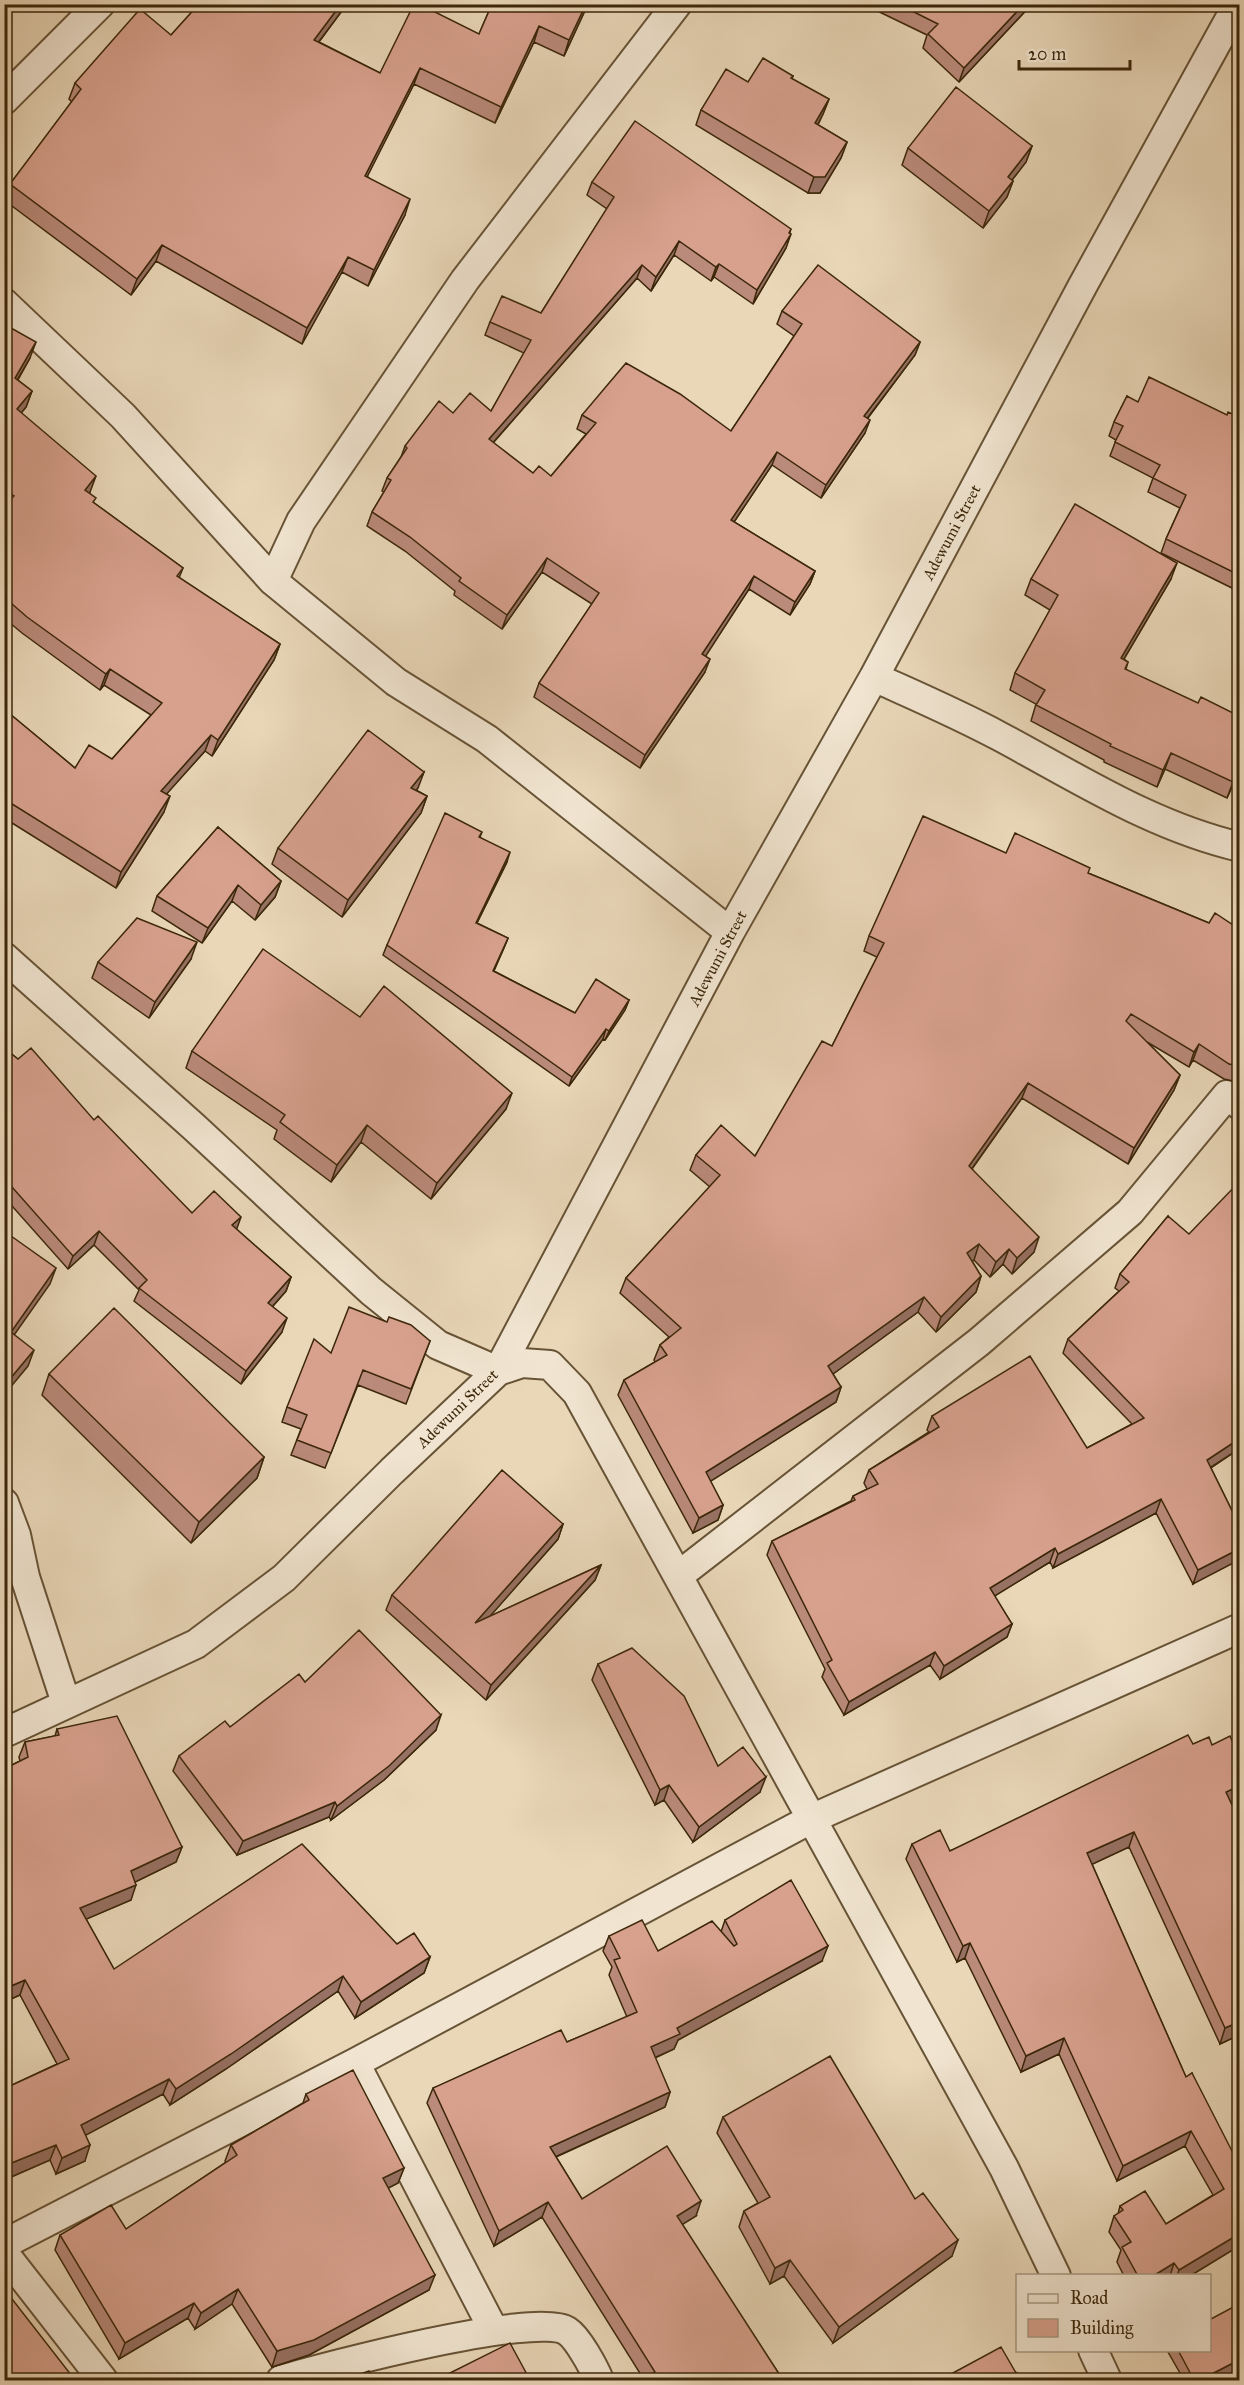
<svg xmlns="http://www.w3.org/2000/svg" width="1244" height="2385" viewBox="0 0 1244 2385" font-family="'IM FELL Great Primer',serif">
	<rect width="100%" height="100%" fill="#e9d7b8"/>
	<filter id="stains"><feTurbulence type="fractalNoise" baseFrequency=".00333" numOctaves="4"/><feColorMatrix values="0 0 0 0 .2 0 0 0 0 .09 0 0 0 0 .02 0 0 0 .5 -.17"/></filter>
	<radialGradient id="worn" r=".72"><stop offset=".6" stop-color="#630" stop-opacity="0"/><stop offset="1" stop-color="#630" stop-opacity=".3"/></radialGradient>
	<g fill="none" stroke-linecap="round" stroke-linejoin="round">
		<!-- minor casing -->
		<g stroke="#675336" stroke-width="32">
			<path id="minor" d="M4,100L100,4
				M4,303L123,416L273,581L396,682L487,739L730,932
				M273,581L301,521L465,280L677,4
				M874,677C916,696 958,714 999,736C1078,778 1151,826 1240,847
				M4,957L194,1127L371,1291L438,1345L498,1371L522,1363L550,1365L577,1393L1004,2168L1056,2276
				M4,1503L16,1535L25,1577L66,1703
				M678,1576L979,1342L1130,1212L1227,1095L1240,1105
				M4,1733L196,1644L284,1578L392,1471L498,1371L730,932L874,677L1083,285L1238,4
				M355,2063L493,2329
				M4,2244L355,2063L811,1819L1240,1628
				M4,2253L103,2380
				M1093,2350L1107,2380
				M281,2380C324,2367 536,2311 567,2331C578,2338 594,2368 599,2380"/>
		</g>
		<!-- minor -->
		<use href="#minor" stroke="#f1e5d1" stroke-width="28"/>
	</g>
	<!-- wall -->
	<path fill="#ba8a7a" stroke="#3c270a" stroke-width="1.5" d="M199,4H347L319,42L380,73L479,34L492,4H588L564,56L534,42L495,123L414,84L367,176L405,215L368,286L342,272L302,344L156,261L131,295L4,200L10,184L72,102L69,99L75,83L171,35Z
		M863,4H1032L959,82L923,48L927,35Z
		M793,76L792,79L829,99L823,114L818,125L847,142L841,158L820,193H808L696,125L701,110L748,82Z
		M1032,146L1026,162L1012,180L1013,181L1007,197L983,228L902,165L908,148Z
		M592,182L790,233L786,248L753,304L714,277L711,281L674,255L651,291L637,278L493,443L533,473L551,476L586,434L577,429L582,415L731,431L794,336L777,324L782,311L920,342L915,355L868,418L865,433L821,498L772,465L734,522L815,571L810,584L790,615L749,589L705,656V672L640,768L534,697L539,683L592,604L542,572L502,629L454,595L455,591L405,551L367,526L372,512L384,492L382,491L387,478L401,457L405,446L453,413L491,411L524,353L485,335L490,322L541,313L607,209L587,195Z
		M4,340L30,358L18,380L32,391L26,407L21,413L90,492L89,493L94,503L183,568L179,578L280,644L274,660L212,756L205,751L166,794L164,812L116,888L4,818V709L75,768L112,759L151,715L104,685L100,690L22,633L4,618Z
		M1127,396L1239,510L1235,519L1239,522V603L1233,600L1236,590L1161,553L1166,539L1180,508L1148,492L1153,478L1110,456L1116,440L1109,436L1114,422Z
		M1031,579H1171L1124,659L1128,662L1126,669L1239,771L1227,798L1165,769L1157,787L1104,762V760L1031,721L1036,704L1010,690L1015,673L1050,610L1025,595Z
		M424,772L416,790L427,796L421,813L342,917L272,864L278,848Z
		M218,827L281,881L275,897L255,920L232,901L202,943L152,911L157,896Z
		M482,832L480,837L507,862L477,923L508,938L494,971L575,1013L629,1000L625,1010L605,1040L603,1039L569,1086L383,955L387,945Z
		M1006,853L1088,873L1209,923L1239,929V1084L1237,1082L1224,1079L1193,1060L1189,1067L1147,1042L1180,1075L1174,1090L1128,1164L1022,1098L972,1169L1034,1252L1012,1274L1003,1264L990,1277L974,1260L972,1261L981,1276L976,1292L936,1332L918,1312L833,1374L841,1387L836,1402L710,1481L723,1505L718,1520L693,1533L618,1395L624,1380L655,1362L654,1360L660,1345L669,1337L620,1293L626,1278L710,1187L690,1170L696,1155L755,1156L832,1046L877,957L864,951L869,936Z
		M191,959L149,1018L92,978L98,962Z
		M360,1017L506,1109L431,1199L361,1142L331,1182L274,1139L277,1130L186,1068L192,1051Z
		M4,1048L18,1059L94,1120L192,1213L236,1229L291,1277L286,1291L273,1306L282,1332L241,1384L134,1301L139,1290L94,1245L68,1269L4,1197Z
		M1168,1216L1239,1449L1211,1468L1239,1525L1193,1584L1156,1513L1053,1568L1050,1562L994,1596L1012,1624L1007,1637L940,1679L930,1665L844,1715L822,1677L825,1669L767,1555L772,1541L851,1501L853,1496L867,1489L864,1483L869,1470L929,1432L927,1430L932,1416L1087,1448L1132,1424L1063,1353L1068,1339L1119,1291L1115,1288L1120,1274Z
		M430,1341L406,1404L358,1385L325,1468L291,1455L301,1429L282,1422L287,1407L331,1353Z
		M49,1374L264,1457L257,1478L191,1543L42,1395Z
		M563,1524L558,1539L489,1617L601,1565L595,1580L486,1700L386,1610L392,1595Z
		M598,1664L718,1766L760,1792L693,1842L664,1800L655,1805L592,1680Z
		M305,1682L436,1730L384,1780L331,1820L329,1817L237,1855L173,1771L179,1756L230,1727Z
		M57,1729L182,1847L176,1862L135,1882L131,1900L86,1919L114,1969L397,1944L430,1957L424,1973L355,2018L338,1991L226,2069L170,2105L163,2094L85,2135V2161L56,2174L50,2160L4,2180V2072L10,2086L57,2064L20,1995L4,2002V1769L20,1761L19,1757L25,1742L55,1736Z
		M1193,1744L1212,1745L1239,1757V1799L1231,1803L1239,2035L1220,2044L1129,1847L1092,1864L1186,2077L1192,2073L1239,2246L1190,2276H1124L1117,2262L1121,2250L1109,2232L1114,2216L1118,2214L1120,2206L1166,2224L1213,2195L1185,2146L1117,2181L1059,2054L1021,2072L965,1958L957,1962L906,1859L912,1844L950,1851Z
		M725,1920L822,1961L678,2040L674,2049L655,2058L670,2092L665,2107L556,2157L582,2199L696,2216L682,2224L783,2380H640L643,2378L542,2217L494,2246L427,2103L433,2088L567,2042L627,2017L609,1975L612,1967L603,1951L609,1936L658,1951L721,1932Z
		M306,2094L404,2168L398,2183L388,2188L429,2290L309,2355L272,2367L232,2304L195,2329L188,2318L119,2359L55,2250L60,2235L126,2229L226,2162L225,2161L231,2145L303,2103Z
		M723,2117L915,2199L952,2256L833,2343L784,2276L770,2284L739,2227L744,2211L758,2203L717,2133Z
		M1168,2350H1209L1239,2369L1217,2380H1184L1168,2352Z"/>
	<!-- shaded-wall -->
	<path fill="#977163" stroke="#3c270a" stroke-width="1.5" d="M341,4H347L308,56L314,40Z
		M586,4H588L564,56L569,40Z
		M1024,4H1032L959,82L964,68Z
		M539,26L534,42L495,123L501,107Z
		M420,68L414,84L360,191L365,176Z
		M829,99L823,114L810,139L815,123Z
		M847,142L841,158L820,193H808L814,177Z
		M1032,146L1026,162L1002,193L1008,177Z
		M1013,181L1007,197L983,228L989,211Z
		M410,199L405,215L368,286L374,270Z
		M791,229L786,243L791,234L786,248L753,304L757,290Z
		M679,241L674,255L651,291L656,277Z
		M162,245L156,261L131,295L137,279Z
		M348,257L342,272L302,344L307,328Z
		M719,264L714,277L711,281L716,267Z
		M642,265L637,278L484,453L489,439Z
		M36,342L30,358L9,394L15,378Z
		M920,342L915,355L859,429L864,416Z
		M32,391L26,407L11,425L17,409Z
		M870,420L865,433L821,498L826,485Z
		M777,452L772,465L726,534L731,520Z
		M96,476L90,492L79,505L85,490Z
		M1239,506V510L1228,533L1233,519Z
		M547,558L542,572L502,629L507,615Z
		M1177,563L1171,579L1115,674L1121,658Z
		M815,571L810,584L790,615L795,602Z
		M754,576L749,589L698,668L702,654Z
		M280,644L274,660L212,756L218,740Z
		M710,659L705,672L640,768L645,755Z
		M110,669L104,685L100,690L106,674Z
		M211,735L205,751L155,807L161,791Z
		M1171,753L1165,769L1157,787L1163,770Z
		M1239,767V771L1227,798L1233,782Z
		M424,772L418,788L405,804L411,788Z
		M170,796L164,812L116,888L121,872Z
		M427,796L421,813L342,917L348,900Z
		M9,802L4,816V808Z
		M510,852L507,862L472,933L476,923Z
		M281,881L275,897L255,920L261,905Z
		M238,885L232,901L202,943L208,928Z
		M508,938L504,948L489,981L493,971Z
		M197,942L191,959L149,1018L155,1002Z
		M629,1000L625,1010L605,1040L609,1031Z
		M606,1029L603,1039L569,1086L572,1077Z
		M1199,1044L1193,1060L1189,1067L1194,1052Z
		M1180,1075L1174,1090L1128,1164L1134,1148Z
		M1028,1083L1022,1098L963,1181L969,1166Z
		M512,1093L506,1109L431,1199L437,1183Z
		M367,1125L361,1142L331,1182L337,1165Z
		M241,1217L236,1231L232,1225Z
		M99,1231L94,1245L68,1269L73,1256Z
		M1039,1237L1034,1252L1012,1274L1017,1258Z
		M979,1244L974,1260L962,1269L967,1253Z
		M1009,1249L1003,1264L990,1277L996,1262Z
		M56,1268L50,1284L5,1348L11,1332Z
		M981,1276L976,1292L936,1332L941,1317Z
		M291,1277L286,1291L264,1316L268,1303Z
		M924,1297L918,1312L822,1382L828,1366Z
		M287,1318L282,1332L241,1384L246,1371Z
		M34,1350L28,1366L4,1395V1386Z
		M841,1387L836,1402L700,1488L706,1472Z
		M1239,1439V1449L1202,1473L1207,1460Z
		M264,1457L257,1478L191,1543L199,1522Z
		M1161,1499L1156,1513L1053,1568L1058,1554Z
		M723,1505L718,1520L693,1533L699,1518Z
		M563,1524L558,1539L470,1639L475,1623Z
		M1055,1548L1050,1562L985,1602L990,1588Z
		M1239,1549V1560L1193,1584L1198,1570Z
		M601,1565L595,1580L486,1700L491,1685Z
		M1012,1624L1007,1637L940,1679L944,1666Z
		M935,1652L930,1665L844,1715L849,1702Z
		M441,1715L436,1730L384,1780L331,1820L337,1806Z
		M766,1777L760,1792L693,1842L699,1827Z
		M669,1785L664,1800L655,1805L660,1790Z
		M1239,1786V1799L1220,1808L1226,1792Z
		M335,1802L329,1817L237,1855L243,1841Z
		M1134,1832L1129,1847L1082,1869L1087,1853Z
		M182,1847L176,1862L125,1887L131,1871Z
		M136,1885L131,1900L75,1924L80,1908Z
		M970,1943L965,1958L957,1962L963,1946Z
		M828,1946L822,1961L678,2040L674,2049L645,2062L651,2047L677,2028Z
		M430,1957L424,1973L355,2018L361,2002Z
		M343,1976L338,1991L226,2069L170,2105L176,2089Z
		M25,1980L20,1995L4,2002V1989Z
		M1239,2022V2035L1220,2044L1225,2028Z
		M1064,2038L1059,2054L1021,2072L1026,2056Z
		M169,2079L163,2094L75,2141L81,2125Z
		M670,2092L665,2107L544,2162L550,2147Z
		M1191,2131L1185,2146L1117,2181L1123,2166Z
		M56,2145L50,2160L4,2180V2166Z
		M90,2145L85,2161L56,2174L62,2158Z
		M404,2168L398,2183L377,2194L383,2178Z
		M701,2201L696,2216L672,2231L677,2216Z
		M548,2202L542,2217L494,2246L499,2231Z
		M1239,2234V2246L1190,2276H1177L1179,2270Z
		M958,2240L952,2256L833,2343L839,2327Z
		M790,2260L784,2276L770,2284L775,2268Z
		M1174,2263L1170,2276H1153Z
		M435,2275L429,2290L309,2355L272,2367L277,2351Z
		M238,2289L232,2304L195,2329L201,2313Z
		M194,2303L188,2318L119,2359L125,2343Z
		M1239,2360V2369L1217,2380H1200Z
		M1016,2373L1013,2380H1006L1007,2378Z"/>
	<!-- building -->
	<path fill="#d8a18e" stroke="#3c270a" stroke-width="1.5" d="M199,4H341L314,40L380,73L414,4H419L479,34L492,4H586L569,40L539,26L501,107L420,68L365,176L410,199L374,270L348,257L307,328L162,245L137,279L10,184L81,89L75,83L140,9L171,35Z
		M898,4H1024L964,68L928,34L938,24Z
		M763,58L793,76L791,78L829,99L815,123L847,142L825,177H814L701,110L726,69L748,82Z
		M956,87L1032,146L1008,177L1013,181L989,211L908,148Z
		M635,121L791,229L789,233L791,234L757,290L719,264L716,267L679,241L656,277L642,265L489,439L533,473L539,466L551,476L596,423L582,415L626,363L680,394L731,431L802,324L782,311L818,265L920,342L864,416L870,420L826,485L777,452L731,520L815,571L795,602L754,576L702,654L710,659L645,755L539,683L599,593L547,558L507,615L459,581L461,578L410,537L372,512L391,480L387,478L407,448L405,446L439,401L453,413L470,393L491,411L531,340L490,322L502,296L541,313L614,197L592,182Z
		M11,328L36,342L15,378L32,391L17,409L96,476L85,490L96,498L93,502L183,568L177,576L280,644L218,740L211,735L161,791L170,796L121,872L9,802L4,808V709L75,768L89,745L112,759L162,703L110,669L106,674L27,617L4,597V507L14,496L4,489V340Z
		M1149,377L1227,415L1228,412L1239,417V506L1233,519L1239,522V575L1166,539L1186,495L1153,478L1160,465L1115,442L1123,426L1114,422L1127,396L1138,402Z
		M1075,504L1177,563L1121,658L1128,662L1125,669L1198,703L1201,697L1239,716V767L1233,782L1171,753L1163,770L1110,746L1111,744L1036,705L1045,690L1015,673L1058,595L1031,579Z
		M368,730L424,772L411,788L427,796L348,900L278,848Z
		M445,813L482,832L479,837L510,852L476,923L508,938L493,971L575,1013L596,979L629,1000L609,1031L606,1029L572,1077L387,945Z
		M923,816L1006,853L1015,833L1090,868L1088,873L1209,923L1215,913L1239,929V1066L1229,1064L1199,1044L1194,1052L1131,1014L1126,1021L1180,1075L1134,1148L1028,1083L969,1166L1039,1237L1017,1258L1009,1249L996,1262L979,1244L967,1253L981,1276L941,1317L924,1297L828,1366L841,1387L706,1472L723,1505L699,1518L624,1380L667,1355L660,1345L681,1328L626,1278L720,1175L696,1155L721,1125L755,1156L822,1041L832,1046L884,943L869,936Z
		M218,827L281,881L261,905L238,885L208,928L157,896Z
		M137,918L197,942L155,1002L98,962Z
		M263,949L360,1017L384,986L512,1093L437,1183L367,1125L337,1165L280,1122L285,1115L192,1051Z
		M4,1048L18,1059L31,1048L94,1120L98,1116L192,1213L214,1191L241,1217L232,1225L291,1277L268,1303L287,1318L246,1371L139,1288L147,1280L99,1231L73,1256L4,1178Z
		M1239,1182V1439L1207,1460L1239,1525V1549L1198,1570L1161,1499L1058,1554L1055,1548L990,1588L1012,1624L944,1666L935,1652L849,1702L827,1663L832,1660L772,1541L855,1500L853,1496L878,1484L869,1470L939,1427L932,1416L1030,1356L1087,1448L1144,1418L1068,1339L1129,1282L1120,1274L1168,1216L1189,1234Z
		M4,1231L56,1268L11,1332L34,1350L4,1386Z
		M349,1307L387,1322L389,1317L411,1325L430,1341L411,1389L363,1370L331,1453L297,1440L307,1415L287,1407L314,1339L331,1353Z
		M114,1308L264,1457L199,1522L49,1374Z
		M502,1470L563,1524L475,1623L601,1565L491,1685L392,1595Z
		M359,1630L441,1715L389,1766L337,1806L335,1802L243,1841L179,1756L225,1721L230,1727L299,1674L305,1682Z
		M632,1648L684,1696L718,1766L743,1747L766,1777L699,1827L669,1785L660,1790L598,1664Z
		M117,1716L182,1847L131,1871L136,1885L80,1908L114,1969L302,1844L397,1944L414,1933L430,1957L361,2002L343,1976L231,2054L176,2089L169,2079L81,2125L90,2145L62,2158L56,2145L4,2166V2072L10,2086L69,2059L25,1980L4,1989V1769L28,1757L25,1742L59,1735L57,1729Z
		M1188,1735L1193,1744L1209,1737L1212,1745L1230,1736L1239,1757V1786L1226,1792L1239,1820V2022L1225,2028L1134,1832L1087,1853L1186,2077L1192,2073L1232,2151L1239,2146V2234L1179,2270L1174,2263L1153,2276H1138L1122,2247L1131,2242L1114,2216L1123,2210L1120,2206L1145,2191L1166,2224L1224,2189L1191,2131L1123,2166L1064,2038L1026,2056L970,1943L963,1946L912,1844L940,1830L950,1851Z
		M791,1880L828,1946L677,2028L680,2034L651,2047L670,2092L550,2147L582,2199L667,2146L701,2201L677,2216L783,2380H641V2379L655,2372L548,2202L499,2231L433,2088L561,2030L567,2042L637,2012L614,1960L620,1958L609,1936L642,1920L658,1951L712,1921L734,1946L737,1944L725,1920Z
		M830,2056L915,2199L923,2193L958,2240L839,2327L790,2260L775,2268L744,2211L770,2197L723,2117Z
		M353,2070L404,2168L383,2178L435,2275L314,2340L277,2351L238,2289L201,2313L194,2303L125,2343L60,2235L111,2205L126,2229L237,2155L231,2145L309,2100L306,2094Z
		M12,2299L75,2380H4V2305Z
		M1239,2304V2360L1200,2380H1194L1178,2350H1209V2320Z
		M510,2343L530,2380H436Z
		M1001,2347L1016,2373L1007,2378L1008,2380H940Z
		M369,2371L373,2380H344Z"/>
	<g text-anchor="middle" stroke-width="6" stroke-linejoin="round" paint-order="stroke">
		<!-- street labels -->
		<g font-size="16" fill="#3c270a" stroke="#f1e5d1">
			<text transform="translate(951 532) rotate(-62)" y="6">Adewumi Street</text>
			<text transform="translate(717 958) rotate(-62)" y="6">Adewumi Street</text>
			<text transform="translate(457 1408) rotate(-44)" y="6">Adewumi Street</text>
		</g>
	</g>
	<!-- margin -->
	<rect width="1244" height="2385" fill="none" stroke="#e9d7b8" stroke-width="24"/>
	<rect x="6" y="6" width="1232" height="2373" fill="none" stroke="#3c270a" stroke-width="3"/>
	<rect x="12" y="12" width="1220" height="2361" fill="none" stroke="#3c270a" stroke-width="1.5"/>
	<!-- legend -->
	<rect x="1016" y="2274" width="195" height="78" fill="#f1e5d1" stroke="#a99981" stroke-width="1.5"/>
	<rect x="1028" y="2294" width="30" height="9" fill="#f1e5d1" stroke="#a99981" stroke-width="1.5"/>
	<text x="1070" y="2304" font-size="18" fill="#3c270a">Road</text>
	<rect x="1028" y="2319" width="30" height="18" fill="#d8a18e" stroke="#a99981" stroke-width="1.5"/>
	<text x="1070" y="2334" font-size="18" fill="#3c270a">Building</text>
	<!-- scale -->
	<path d="M1019 60v9h111v-9" fill="none" stroke="#3c270a" stroke-width="3"/>
	<text x="1028" y="60" font-size="18" fill="#3c270a" stroke="#f1e5d1" stroke-width="4.5" paint-order="stroke">20 m</text>
	<rect width="100%" height="100%" filter="url(#stains)"/>
	<rect width="100%" height="100%" fill="url(#worn)"/>
</svg>
